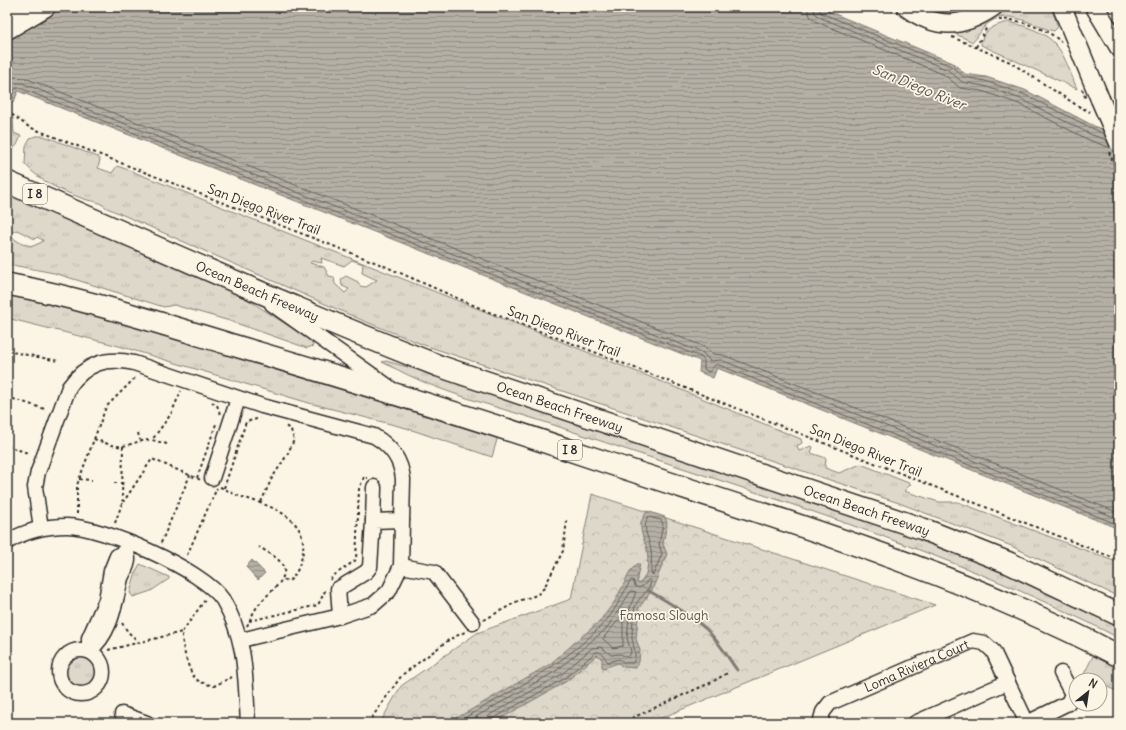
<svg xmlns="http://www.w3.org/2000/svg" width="1126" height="730" viewBox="0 0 1126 730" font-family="Delius,sans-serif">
	<defs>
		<pattern id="grass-tufts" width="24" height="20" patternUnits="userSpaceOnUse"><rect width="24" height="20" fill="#ded8ca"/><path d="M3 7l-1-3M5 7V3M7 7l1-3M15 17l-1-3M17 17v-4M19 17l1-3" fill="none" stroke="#bfbaae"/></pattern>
		<pattern id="park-crowns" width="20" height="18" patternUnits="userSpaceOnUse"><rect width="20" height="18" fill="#ded8ca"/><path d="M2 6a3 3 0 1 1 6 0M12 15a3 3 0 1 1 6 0" fill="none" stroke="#bfbaae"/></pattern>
		<pattern id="water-rules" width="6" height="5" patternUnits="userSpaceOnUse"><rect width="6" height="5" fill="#b4b0a5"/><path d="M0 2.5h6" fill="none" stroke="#938f87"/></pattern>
	</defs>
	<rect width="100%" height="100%" fill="#fcf5e5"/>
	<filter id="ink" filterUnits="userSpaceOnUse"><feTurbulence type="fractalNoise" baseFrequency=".025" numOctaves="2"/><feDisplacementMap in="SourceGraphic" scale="8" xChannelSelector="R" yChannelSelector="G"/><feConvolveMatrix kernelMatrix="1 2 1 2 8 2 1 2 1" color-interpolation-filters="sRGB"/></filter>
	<g filter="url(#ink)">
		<!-- grass -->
		<path fill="url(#grass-tufts)" stroke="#84827a" fill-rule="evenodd" d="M921,7H981C957,15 944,22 921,7Z
			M998,7H1051L1058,27L1054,31L1050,30C1029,24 1007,7 986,25C981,30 978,37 973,42L953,33L952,27Z
			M1010,22C1059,35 1060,46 1077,89L981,45C982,29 997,24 1010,22Z
			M7,115L13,119L14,133L21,136L17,145L7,155Z
			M36,136H44L98,157L100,160L98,168L112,173L117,166L126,169L645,375L801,439L802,443L797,446L799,451L811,446L813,447L811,453L826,458L825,468L839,473L861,464L911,484L904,491L939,502H958L1119,563V597L1009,545L899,503L424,345L364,321L107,208C95,199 96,203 84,199C62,191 40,182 25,164L26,146L30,138ZM321,258L344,266L352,260L363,264L362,273L377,280L366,287L360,286L358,282L346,276L341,279L342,286L349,289L345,293L335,284L334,277L329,276L324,267L310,263L312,261L322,263Z
			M7,190L236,292L312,341L313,346L307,348L230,321L174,305L164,307L54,273L7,264V234L22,244L33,246L42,242L43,240L37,237L35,239L17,230L12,232L7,230Z
			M7,292L127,321L498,436L492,457L406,428L309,403L119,346L7,318Z
			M386,361L422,371L435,372L960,550L1119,624V638C948,549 754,493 571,431C527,415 480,404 436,387C417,380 400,371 382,362Z
			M140,564L169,577V579L151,591L133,597L130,593L136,571Z
			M63 671a18 18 0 1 1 36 0a18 18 0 1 1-36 0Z
			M1094,654L1119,668V692L1100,684V680H1092L1083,676Z"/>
		<!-- park -->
		<path fill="url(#park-crowns)" stroke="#84827a" d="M592,494L935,605L649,723H380L401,686L477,633L571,599Z"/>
		<!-- water -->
		<path fill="url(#water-rules)" stroke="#7d7b74" d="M7,7H818L953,63L965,74L986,77L1025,90L1096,127L1119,135V529L717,368L713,378L699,372L700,361L18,91L14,102L7,99Z
			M647,511L665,517L667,523L663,544L667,554L652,590L639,608L636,639L640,650L639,662L635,668L623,667L618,663L604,668L602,667V659L597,655L567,681L493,723H448L550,664L600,621L615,601L631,570L637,564H640L637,578L638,584C648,579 649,561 647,550C645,540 640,535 641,522C642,519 645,515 647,511Z
			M252,560L265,573L258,580L246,567Z"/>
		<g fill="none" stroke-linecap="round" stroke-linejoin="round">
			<!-- shore -->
			<path stroke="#62605c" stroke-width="1" d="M807,7L810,16L817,22L945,75L960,88L982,91L1019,104L1089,140L1111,148
				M813,7L815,13L819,17L948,70L962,82L984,86L1021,99L1092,135L1107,140
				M818,7L821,13L951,66L964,77L985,81L1023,94L1104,134
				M7,81L15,77L25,78L705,347L713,354L723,355L1119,513
				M7,90L14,83H22L703,353L710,361L721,360L1119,519
				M7,95L11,96L15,89L20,88L701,357L704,361V369L709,372L715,365H719L1119,525
				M648,517L661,520L663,524L659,544L662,554L653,575L651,573C651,566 652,558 651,551C650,539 641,529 648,517Z
				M619,620L623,621V646L613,648L603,639Z
				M456,723C506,693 561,668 603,624C615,612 622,595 631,580H633L635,586L639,588L644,585L648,580H651C651,591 638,597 635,607C633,615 632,630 632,638C633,647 638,654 633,663H625L619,659L608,662C604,658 603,651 596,652L565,678L494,718L492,723
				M465,723L556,671L607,628L631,591L636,592L630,607L627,638L631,651L629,658L620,654L611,655L601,647L592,648L562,674L491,714L487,718V723"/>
			<!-- stream -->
			<path stroke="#7d7b74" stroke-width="3" d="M647,590C664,599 691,616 705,628C718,640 727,656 737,670"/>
			<!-- minor casing -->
			<g stroke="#2b2b2b" stroke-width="17">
				<g id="minor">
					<path d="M272,304L389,387"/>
					<path d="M212,478L238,399"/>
					<path d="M373,521L374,487"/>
					<path d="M41,528L35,487L38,472L69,387C86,363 106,357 134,363L262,406L374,436C391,446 401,459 403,479L401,566L389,591L373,605L340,616L241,640"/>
					<path d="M7,542C25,531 46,526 67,526C102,526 204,570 223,600C247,641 245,677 248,723"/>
					<path d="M401,566L434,572L473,623"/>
					<path d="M340,616L338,589L366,572L370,567L373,521L402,520"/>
					<circle cx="81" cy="672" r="22"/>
					<path d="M89,651C111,634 115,604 121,578C123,573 128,566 128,560C128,552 125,553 129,543"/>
					<path d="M89,651V638L106,600L111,571L117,556L125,551"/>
					<path d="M122,714L147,723"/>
					<path id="s1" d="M820,723L823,712L830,703L973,641L984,643L993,651L1027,723"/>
					<path d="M915,723L1008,682"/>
					<path d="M1027,723L1068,703L1072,694L1061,673"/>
				</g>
			</g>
			<!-- major casing -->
			<g stroke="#2b2b2b" stroke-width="21">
				<path id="major" d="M906,7C937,30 962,28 993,7
					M1062,7L1100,99
					M1095,7L1119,47
					M7,14L19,7
					M7,30L46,7"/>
			</g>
			<!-- highway casing -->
			<g stroke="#2b2b2b" stroke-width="24">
				<g id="highway">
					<path id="s2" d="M7,182C151,244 293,309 439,366L923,529L1009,563L1119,615"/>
					<path d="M7,284C82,298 156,322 229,344C348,379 466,415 584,455C764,515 950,567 1119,656"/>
				</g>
			</g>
			<!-- path -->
			<path stroke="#2b2b2b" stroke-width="2" stroke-dasharray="3 3" stroke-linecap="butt" d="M886,7L893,11
				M999,20C1015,17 1050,30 1061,42
				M952,37L1010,62L1078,106L1090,112
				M976,47L987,27
				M7,111L29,127L382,265L489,312L597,353L1119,560
				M7,351L59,361
				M7,397L45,409
				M212,402L217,405L220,414
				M138,433L140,440
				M94,439C103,442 113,447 123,446C134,444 139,440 152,440
				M167,444L152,440L171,414L181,391
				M7,446L28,453
				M123,446L122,500L124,501L152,459L201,480
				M197,478L216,424
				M79,479L92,480
				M114,483H123
				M220,487C228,490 234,495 242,497C271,506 311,518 302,557C299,566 297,575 289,581L281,579
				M224,488L246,422L260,418
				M261,502L272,478L287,455L294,440L291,430L284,425
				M77,514V485L106,407L136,377
				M115,523L123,501
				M161,543L190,475
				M187,555L217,488
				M330,580L333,576L356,560L359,489L364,477L368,478
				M205,600L182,632C181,642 188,672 196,679C201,683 207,684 214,686L232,677
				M484,620L518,601L537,595L544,588L563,551L567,520
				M249,621L318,605L326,589
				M122,623L128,632L138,641
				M247,626C251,618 255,608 261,602C268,593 286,582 284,569C282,559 267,552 259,547
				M108,650L182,632
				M368,723L402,675L450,639L467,631
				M621,723L712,682L729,672"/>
			<!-- minor -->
			<use href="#minor" stroke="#fcf5e5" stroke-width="14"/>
			<!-- major -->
			<use href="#major" stroke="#fcf5e5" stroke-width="18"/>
			<!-- highway -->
			<use href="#highway" stroke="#fcf5e5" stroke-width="21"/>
			<!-- major-bridge casing -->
			<g stroke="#2b2b2b" stroke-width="21" stroke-linecap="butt">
				<path id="major-bridge" d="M1100,99L1119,143"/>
			</g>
			<!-- path-bridge -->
			<path stroke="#2b2b2b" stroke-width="2" stroke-dasharray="3 3" stroke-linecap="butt" d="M1082,89L1086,99
				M1109,152L1119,176"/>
			<!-- major-bridge -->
			<use href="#major-bridge" stroke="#fcf5e5" stroke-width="18"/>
		</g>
	</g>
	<g text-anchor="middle" stroke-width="3.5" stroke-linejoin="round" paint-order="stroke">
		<!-- shield labels -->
		<g fill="#fcf5e5" stroke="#6a6863" stroke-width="1">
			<rect x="23" y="184" width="24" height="20" rx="3"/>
			<rect x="558" y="440" width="24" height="20" rx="3"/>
		</g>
		<g font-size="12" font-weight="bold" fill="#2b2b2b">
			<text x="35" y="198">I 8</text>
			<text x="570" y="454">I 8</text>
		</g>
		<!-- street labels -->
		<g font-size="13" fill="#2b2b2b" stroke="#fcf5e5">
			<text transform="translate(264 209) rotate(21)" y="5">San Diego River Trail</text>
			<text dy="5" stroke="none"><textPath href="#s2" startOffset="273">Ocean Beach Freeway</textPath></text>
			<text transform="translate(564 331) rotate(21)" y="5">San Diego River Trail</text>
			<text dy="5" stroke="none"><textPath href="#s2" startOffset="597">Ocean Beach Freeway</textPath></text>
			<text transform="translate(866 450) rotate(22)" y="5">San Diego River Trail</text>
			<text dy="5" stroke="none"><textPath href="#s2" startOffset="921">Ocean Beach Freeway</textPath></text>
			<text dy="5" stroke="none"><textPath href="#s1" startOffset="117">Loma Riviera Court</textPath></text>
		</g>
		<!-- park labels -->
		<g font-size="13" fill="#585653" stroke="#fcf5e5">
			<text x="664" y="620">Famosa Slough</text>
		</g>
		<!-- water labels -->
		<g font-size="14" font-style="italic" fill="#545350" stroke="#fcf5e5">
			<text transform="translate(919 87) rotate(22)" y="5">San Diego River</text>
		</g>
	</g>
	<!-- margin -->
	<rect width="1126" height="730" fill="none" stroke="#fcf5e5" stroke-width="24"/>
	<rect x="12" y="12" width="1102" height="706" fill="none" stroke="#2b2b2b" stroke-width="1.5" filter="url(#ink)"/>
	<!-- north arrow -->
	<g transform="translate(1088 692) rotate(30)"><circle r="19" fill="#fcf5e5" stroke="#a8a49b"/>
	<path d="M0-3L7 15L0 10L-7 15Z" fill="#2b2b2b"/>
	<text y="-6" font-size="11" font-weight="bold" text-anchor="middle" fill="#2b2b2b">N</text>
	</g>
</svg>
